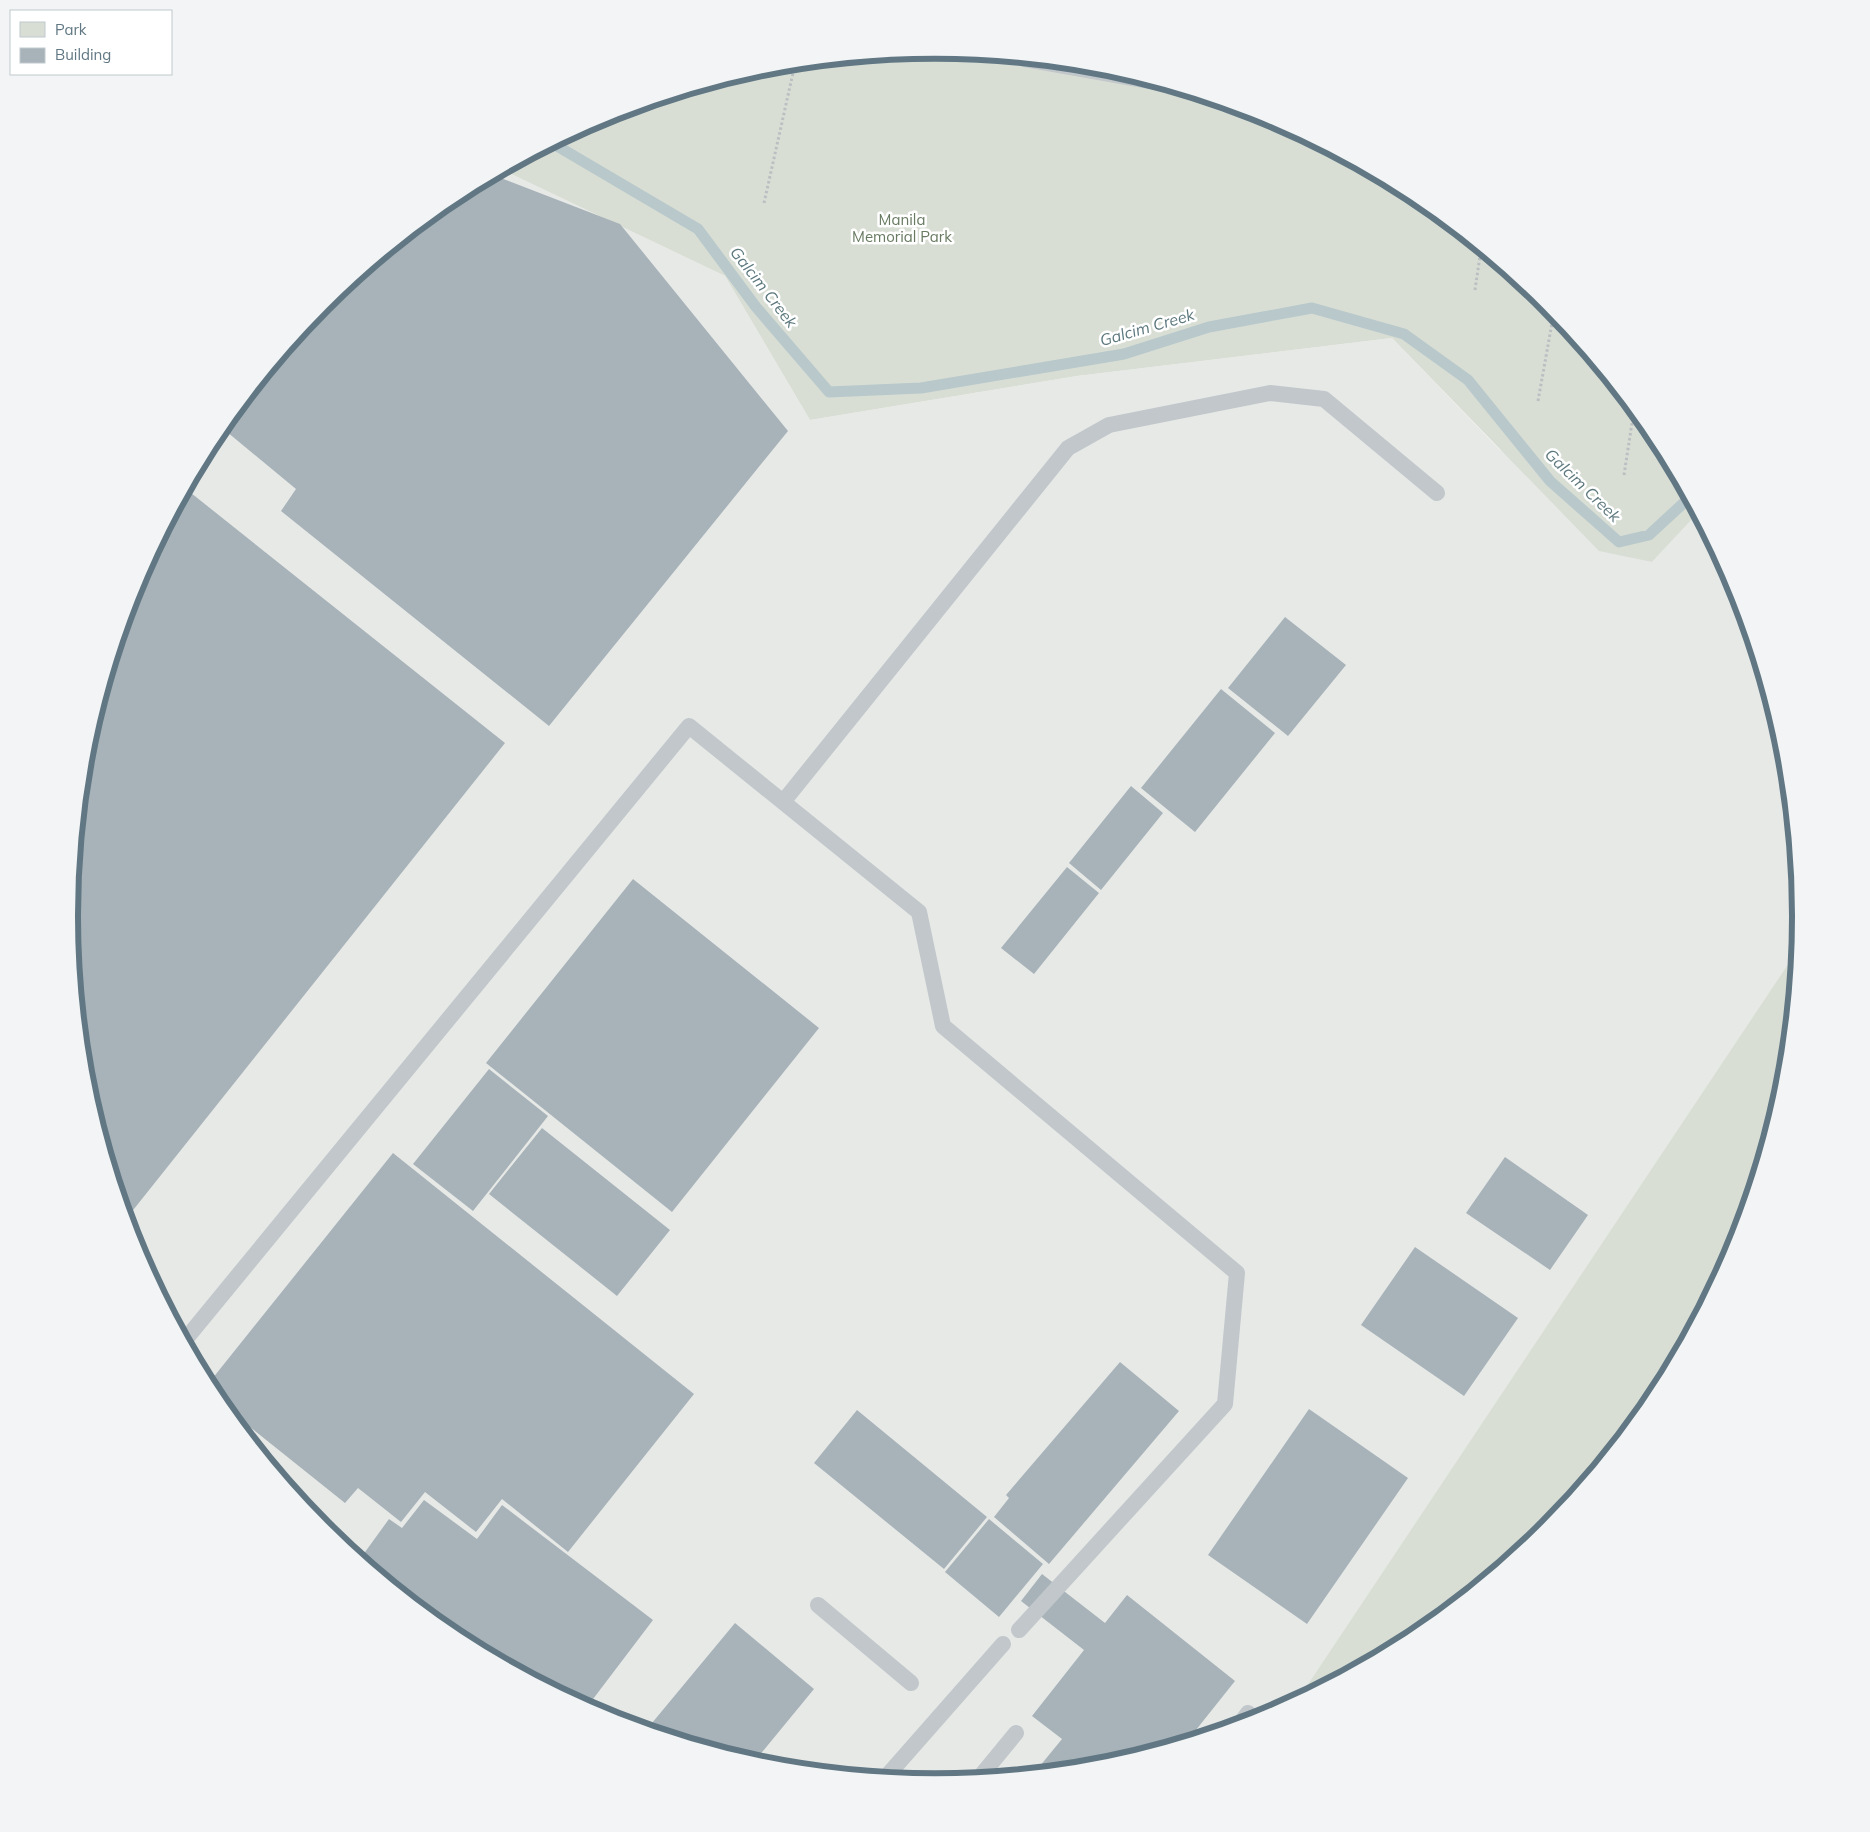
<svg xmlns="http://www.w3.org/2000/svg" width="1870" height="1832" viewBox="0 0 1870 1832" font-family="Mulish,sans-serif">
	<rect width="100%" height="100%" fill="#f9f9f6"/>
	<!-- built -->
	<path fill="#e7e9e7" d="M503,170L725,276L810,420L1077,376L1392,338L1499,449L1652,562L1697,514L1735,585L1784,747L1801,916L1798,949L1298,1699L1266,1716L1104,1765L935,1782L766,1765L603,1716L454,1636L322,1528L215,1397L135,1247L86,1085L69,916L86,747L135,584L215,435L323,303L454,196Z"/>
	<!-- green -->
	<path fill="#d9ded5" d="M935,50L1104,67L1267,116L1416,196L1548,304L1655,435L1697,514L1652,562L1599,551L1392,338L1077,376L810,420L725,276L503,170L604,116L766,67Z
		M1798,949L1784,1085L1735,1248L1655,1397L1547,1529L1416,1636L1298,1699Z"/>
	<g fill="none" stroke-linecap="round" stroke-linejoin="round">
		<!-- stream -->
		<path stroke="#b8c8cb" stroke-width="11" d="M552,143L698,229L756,307L829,392L921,388L1124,354L1209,327L1312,308L1404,334L1468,380L1550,481L1619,542L1649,535L1689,498"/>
	</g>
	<!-- building -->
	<path fill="#a8b3b9" d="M493,175L620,224L788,431L549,726L281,511L296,489L221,427L323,303L454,196Z
		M186,489L505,743L126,1219L86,1085L69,916L86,747L135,584Z
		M1285,617L1346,665L1288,736L1228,688Z
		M1221,689L1275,733L1195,832L1141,788Z
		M1131,786L1163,813L1101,890L1069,863Z
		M1067,867L1099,893L1034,974L1001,948Z
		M633,879L819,1028L672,1212L486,1063Z
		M489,1069L548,1116L473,1211L413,1164Z
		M542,1128L670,1230L617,1296L489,1194Z
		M393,1153L694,1394L568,1552L502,1499L476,1532L425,1492L401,1522L358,1488L345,1503L220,1403L208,1384Z
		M1505,1157L1588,1215L1550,1270L1466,1213Z
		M1415,1247L1518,1318L1464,1396L1361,1325Z
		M1120,1362L1179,1411L1049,1564L994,1517L1009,1498L1006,1495Z
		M1309,1409L1408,1478L1307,1624L1208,1555Z
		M857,1410L987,1517L944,1569L814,1463Z
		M424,1500L477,1539L502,1505L653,1620L587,1707L454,1636L360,1559L389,1519L402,1528Z
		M989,1519L1043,1564L999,1617L945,1572Z
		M1042,1574L1105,1623L1127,1595L1235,1681L1188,1740L1104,1765L1035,1772L1062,1739L1032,1716L1084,1650L1021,1601Z
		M735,1623L814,1689L754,1762L647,1729Z"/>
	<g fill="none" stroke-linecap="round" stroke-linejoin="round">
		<!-- path -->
		<path stroke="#bbbfc2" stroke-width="3" stroke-dasharray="2.5 2.5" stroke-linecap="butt" d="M764,203L795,64
			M1475,290L1481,249
			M1538,401L1554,312
			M1624,475L1634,410"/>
		<!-- service -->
		<path stroke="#c1c7ca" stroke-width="16" d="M1025,59L1150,81
			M783,802L1068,448L1109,425L1270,393L1324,399L1437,493
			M185,1340L689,726L919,912L943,1026L1237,1273L1225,1404L1019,1630
			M818,1605L911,1683
			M1240,1724L1248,1713
			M886,1777L1003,1644
			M979,1778L1016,1733"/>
	</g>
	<g text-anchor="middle" stroke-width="5" stroke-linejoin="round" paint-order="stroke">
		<!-- park labels -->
		<g font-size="15" fill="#687a61" stroke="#fff">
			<text x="902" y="225">Manila<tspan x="902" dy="17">Memorial Park</tspan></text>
		</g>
		<!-- water labels -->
		<g font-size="16" font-style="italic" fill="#5c787e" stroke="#fff">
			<text transform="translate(764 287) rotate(52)" y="6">Galcim Creek</text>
			<text transform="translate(1147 327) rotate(-16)" y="6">Galcim Creek</text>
			<text transform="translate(1583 485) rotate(44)" y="6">Galcim Creek</text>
		</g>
	</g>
	<!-- crop -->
	<path d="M0 0H1870V1832H0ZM78 916a857 857 0 1 1 1714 0a857 857 0 1 1-1714 0Z" fill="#f2f4f5" fill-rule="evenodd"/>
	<path fill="none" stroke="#617884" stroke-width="6" d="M78 916a857 857 0 1 1 1714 0a857 857 0 1 1-1714 0Z"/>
	<!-- legend -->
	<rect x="10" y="10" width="162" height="65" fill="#ffffff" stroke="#c0c9ce"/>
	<rect x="20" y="22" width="25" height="15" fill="#d9ded5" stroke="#c0c9ce"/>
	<text x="55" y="35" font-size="15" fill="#617884">Park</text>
	<rect x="20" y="48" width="25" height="15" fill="#a8b3b9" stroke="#c0c9ce"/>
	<text x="55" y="60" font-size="15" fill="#617884">Building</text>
</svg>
